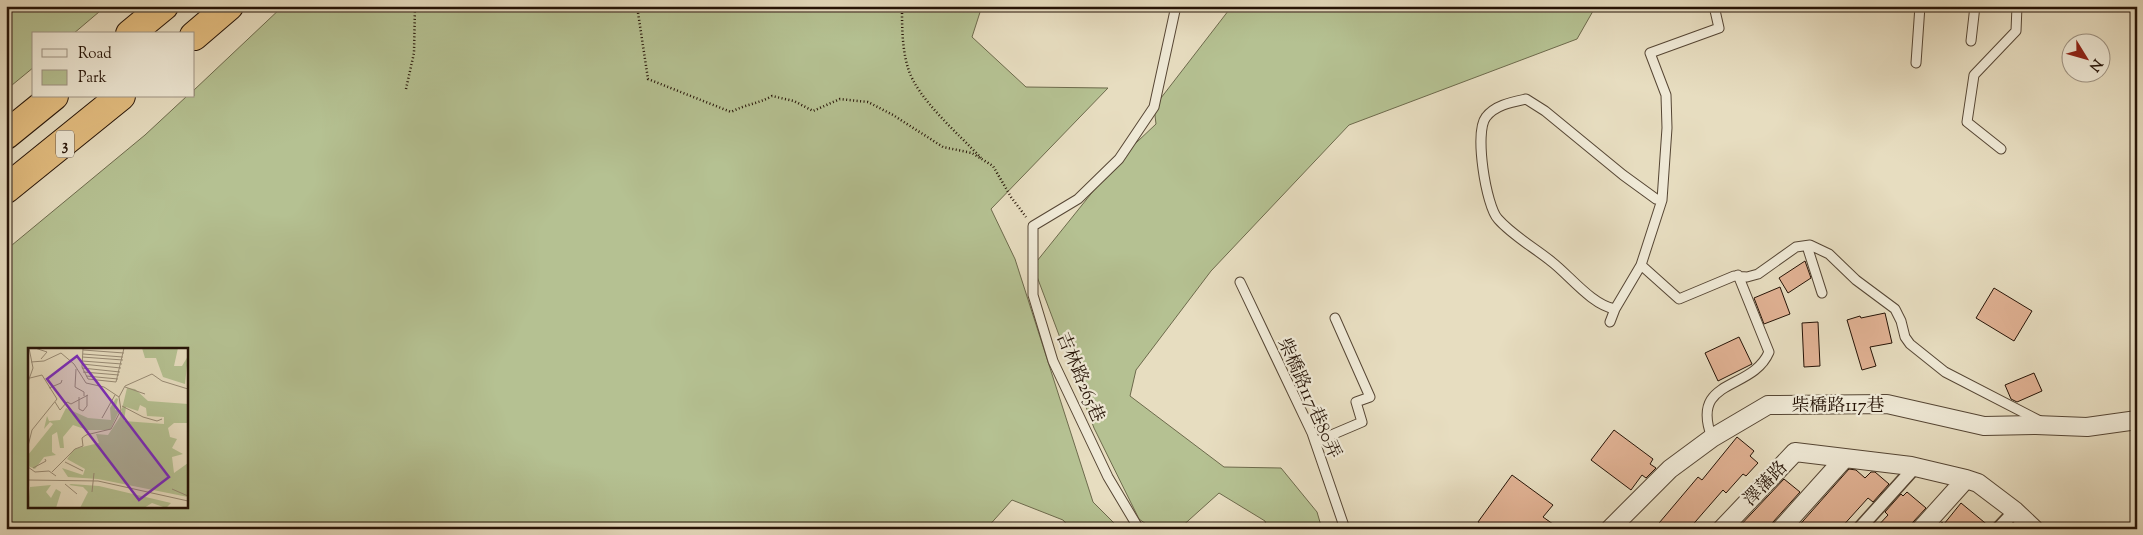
<svg xmlns="http://www.w3.org/2000/svg" width="2143" height="535" viewBox="0 0 2143 535" font-family="'Sorts Mill Goudy','Noto Serif TC',serif">
	<rect width="100%" height="100%" fill="#e7ddc0"/>
	<filter id="stains"><feTurbulence type="fractalNoise" baseFrequency=".004" numOctaves="4"/><feColorMatrix values="0 0 0 0 .2 0 0 0 0 .09 0 0 0 0 .02 0 0 0 .5 -.17"/></filter>
	<radialGradient id="worn" r=".72"><stop offset=".6" stop-color="#630" stop-opacity="0"/><stop offset="1" stop-color="#630" stop-opacity=".3"/></radialGradient>
	<!-- green -->
	<path fill="#b5c192" stroke="#6d6a4c" fill-rule="evenodd" d="M6,6H106L73,34H34V67L6,90Z
		M283,6H982L972,37L1026,87L1108,88L991,209L1015,259L1093,502L1120,529H1071L1063,520L1012,500L986,529H6V250L145,135L187,96H194V90ZM29,349H186V506H29Z
		M1232,6H1600L1593,11L1577,39L1349,125L1211,271L1136,370L1130,396L1224,467L1281,468L1317,512L1322,529H1267L1265,521L1219,493L1179,529H1153L1139,519L1094,428L1033,266L1119,159L1156,124L1154,107Z"/>
	<!-- building -->
	<path fill="#e1b294" stroke="#251306" d="M1805,261L1811,278L1788,293L1779,278Z
		M1780,287L1790,314L1764,324L1754,298Z
		M1994,288L2032,311L2014,341L1976,318Z
		M1885,313L1892,343L1870,347L1876,366L1862,370L1847,320L1860,316L1861,318Z
		M1818,322L1820,366L1804,367L1802,323Z
		M1739,337L1752,364L1718,381L1705,353Z
		M2034,373L2042,391L2017,402L2011,399L2005,385Z
		M1614,430L1653,459L1650,464L1656,468L1646,478L1642,475L1631,490L1591,460Z
		M1737,437L1754,451L1750,456L1758,463L1746,476L1743,474L1726,493L1723,490L1689,529H1654L1698,477L1702,480Z
		M1849,469L1856,470L1865,478L1871,472H1875L1889,484L1873,502L1868,498L1840,529H1796Z
		M1512,475L1553,505L1543,517L1560,529H1487L1478,522Z
		M1784,479L1800,492L1773,522L1771,529H1737Z
		M1907,492L1926,508L1913,522L1911,529H1875L1888,515L1885,512L1901,494L1903,496Z
		M1961,503L1990,527V529H1936L1942,522L1944,524Z"/>
	<g fill="none" stroke-linecap="round" stroke-linejoin="round">
		<!-- service casing -->
		<g stroke="#564634" stroke-width="11">
			<path id="service" d="M1971,41L1975,6
				M1916,63L1920,6
				M2001,149L1967,122L1974,75L2016,31L2017,6
				M1807,246L1822,293
				M1641,265L1679,299L1734,276L1747,277L1758,274L1796,247L1810,245L1829,254L1856,280L1895,309L1901,321L1905,337L1910,344L1945,372L2040,421
				M1240,282L1312,433L1345,529
				M1615,309C1592,305 1570,276 1552,262C1535,248 1513,236 1498,219C1486,206 1474,132 1486,117C1495,105 1512,102 1526,99L1545,111L1623,175L1656,199L1662,200
				M1610,322L1615,309L1641,265L1662,200L1667,128L1666,95L1650,53L1719,28L1714,6
				M1712,438C1689,377 1752,392 1769,352L1738,275
				M1315,442L1362,422L1356,402L1370,397L1335,318
				M1139,529L1108,477L1053,361L1033,295V226L1078,199L1119,159L1154,107L1176,6"/>
		</g>
		<!-- pedestrian casing -->
		<g stroke="#564634" stroke-width="15">
			<path id="pedestrian" d="M1859,529L1915,467
				M1998,529L2015,511"/>
		</g>
		<!-- minor casing -->
		<g stroke="#564634" stroke-width="20">
			<path id="minor" d="M1610,529L1670,469L1712,438L1768,405L1887,404L1984,426L2036,425L2087,427L2137,420
				M1722,529L1795,452L1911,466L1966,479L1978,483L2015,511L2034,529
				M1781,529L1844,459
				M1921,529L1966,479"/>
		</g>
		<!-- motorway casing -->
		<g stroke="#251306" stroke-width="30">
			<path id="motorway" d="M130,34L164,6
				M194,36L229,6
				M6,135L54,96
				M6,189L121,96"/>
		</g>
		<!-- path -->
		<path stroke="#251306" stroke-width="2.5" stroke-dasharray="1 2.5" stroke-linecap="butt" d="M637,6L648,79L731,112C746,104 758,104 772,96L794,101L813,111L840,99L868,102L893,115L943,147L972,153L993,166L1011,197L1026,217
			M902,6C902,27 902,48 908,68C917,99 959,134 981,158
			M406,89L414,53L415,6"/>
		<!-- service -->
		<use href="#service" stroke="#efe9d6" stroke-width="9"/>
		<!-- pedestrian -->
		<use href="#pedestrian" stroke="#efe9d6" stroke-width="12"/>
		<!-- minor -->
		<use href="#minor" stroke="#efe9d6" stroke-width="18"/>
		<!-- motorway -->
		<use href="#motorway" stroke="#e4be80" stroke-width="28"/>
	</g>
	<g text-anchor="middle" stroke-width="4.5" stroke-linejoin="round" paint-order="stroke">
		<!-- shield labels -->
		<rect fill="#efe9d6" stroke="#625344" stroke-width="1" x="56" y="130.5" width="18" height="27" rx="4"/>
		<g font-size="16" font-weight="bold" fill="#251306">
			<text x="65" y="150">3</text>
		</g>
		<!-- street labels -->
		<g font-size="18" fill="#251306" stroke="#efe9d6">
			<text transform="translate(1081 377) rotate(67)" y="6">吉林路265巷</text>
			<text transform="translate(1310 398) rotate(66)" y="6">柴橋路117巷80弄</text>
			<text x="1838" y="411">柴橋路117巷</text>
			<text transform="translate(1765 483) rotate(-46)" y="6">澤藩路</text>
		</g>
	</g>
	<!-- overview -->
	<g transform="translate(28 348)">
		<rect width="160" height="160" fill="#e7ddc0"/>
		<path d="M114,0H150L146,18H154L160,8L157,36L135,29L128,10H117ZM99,40L107,41L120,53L160,56V75H146L140,80L142,89L149,91L144,100L155,106L144,109L146,125L160,115V149L70,131L40,129L34,120L55,127L57,121L39,111L46,101L71,95L68,86L80,87L92,69ZM112,57L118,60L119,68L136,69V76L96,73L98,59L110,63ZM88,50L90,51L87,62L91,63L82,82H59L45,77L35,89L36,100H32L29,84L24,87V104L28,107L16,109L7,121L0,118V107L25,76L22,74L16,81L19,68L21,73L32,72L38,60L60,70L83,72L82,60ZM43,136L71,138L143,155L138,160L124,155L116,160H52L60,144L55,139L41,137ZM23,137L18,144L23,150L28,141L33,144L28,160H0L2,139Z" fill="#b5c192" fill-rule="evenodd"/>
		<path fill="none" stroke="#998c76" stroke-width="1" d="M7,0L19,4L13,11M55,0L54,19L60,31L88,34L96,0M55,2L96,5M55,6L95,9M54,9L95,12M54,13L94,16M3,14L16,13L33,5L46,16L58,35L76,39L91,49M54,16L93,20M54,20L92,24M48,21L47,39L56,44V48M55,24L91,27M58,28L90,31M0,34L5,20L1,0M97,39L117,46M21,40L33,35L34,32M51,49V61L55,63L59,58V47M91,49L97,38L124,26L134,33L160,41M27,54L32,62L39,54L43,56L60,47M94,58L115,69L129,73L134,71M74,70L87,47M0,98L4,82L29,51L14,27L2,30M37,114L55,123M0,119L7,124L21,123L28,128M5,120L18,113L17,111M24,124L47,101L55,98L54,90L58,87L83,81L93,62L91,49M0,132L70,133L160,153M37,136L49,146M144,141L160,148M64,144L66,125"/>
		<path fill="#7b2cbf" fill-opacity="0.15" stroke="#7b2cbf" stroke-width="2.5" d="M49,8L141,129L111,152L19,31Z"/>
		<rect width="160" height="160" fill="none" stroke="#251306" stroke-width="2.5"/>
	</g>
	<!-- margin -->
	<rect width="2143" height="535" fill="none" stroke="#e7ddc0" stroke-width="25"/>
	<rect x="8" y="8" width="2128" height="520" fill="none" stroke="#251306" stroke-width="2.5"/>
	<rect x="12" y="12" width="2118" height="510" fill="none" stroke="#251306"/>
	<!-- legend -->
	<rect x="32" y="32" width="162" height="65" fill="#efe9d6" stroke="#9e9383"/>
	<rect x="42" y="49" width="25" height="8" fill="#efe9d6" stroke="#9e9383"/>
	<text x="78" y="58" font-size="15" fill="#251306">Road</text>
	<rect x="42" y="70" width="25" height="15" fill="#b5c192" stroke="#9e9383"/>
	<text x="78" y="82" font-size="15" fill="#251306">Park</text>
	<!-- north arrow -->
	<g transform="translate(2086 58) rotate(127)"><circle r="24" fill="#efe9d6" stroke="#9e9383"/>
	<path d="M0-4L9 19L0 12L-9 19Z" fill="#8f2418"/>
	<text y="-8" font-size="14" font-weight="bold" text-anchor="middle" fill="#251306">N</text>
	</g>
	<rect width="100%" height="100%" filter="url(#stains)"/>
	<rect width="100%" height="100%" fill="url(#worn)"/>
</svg>
